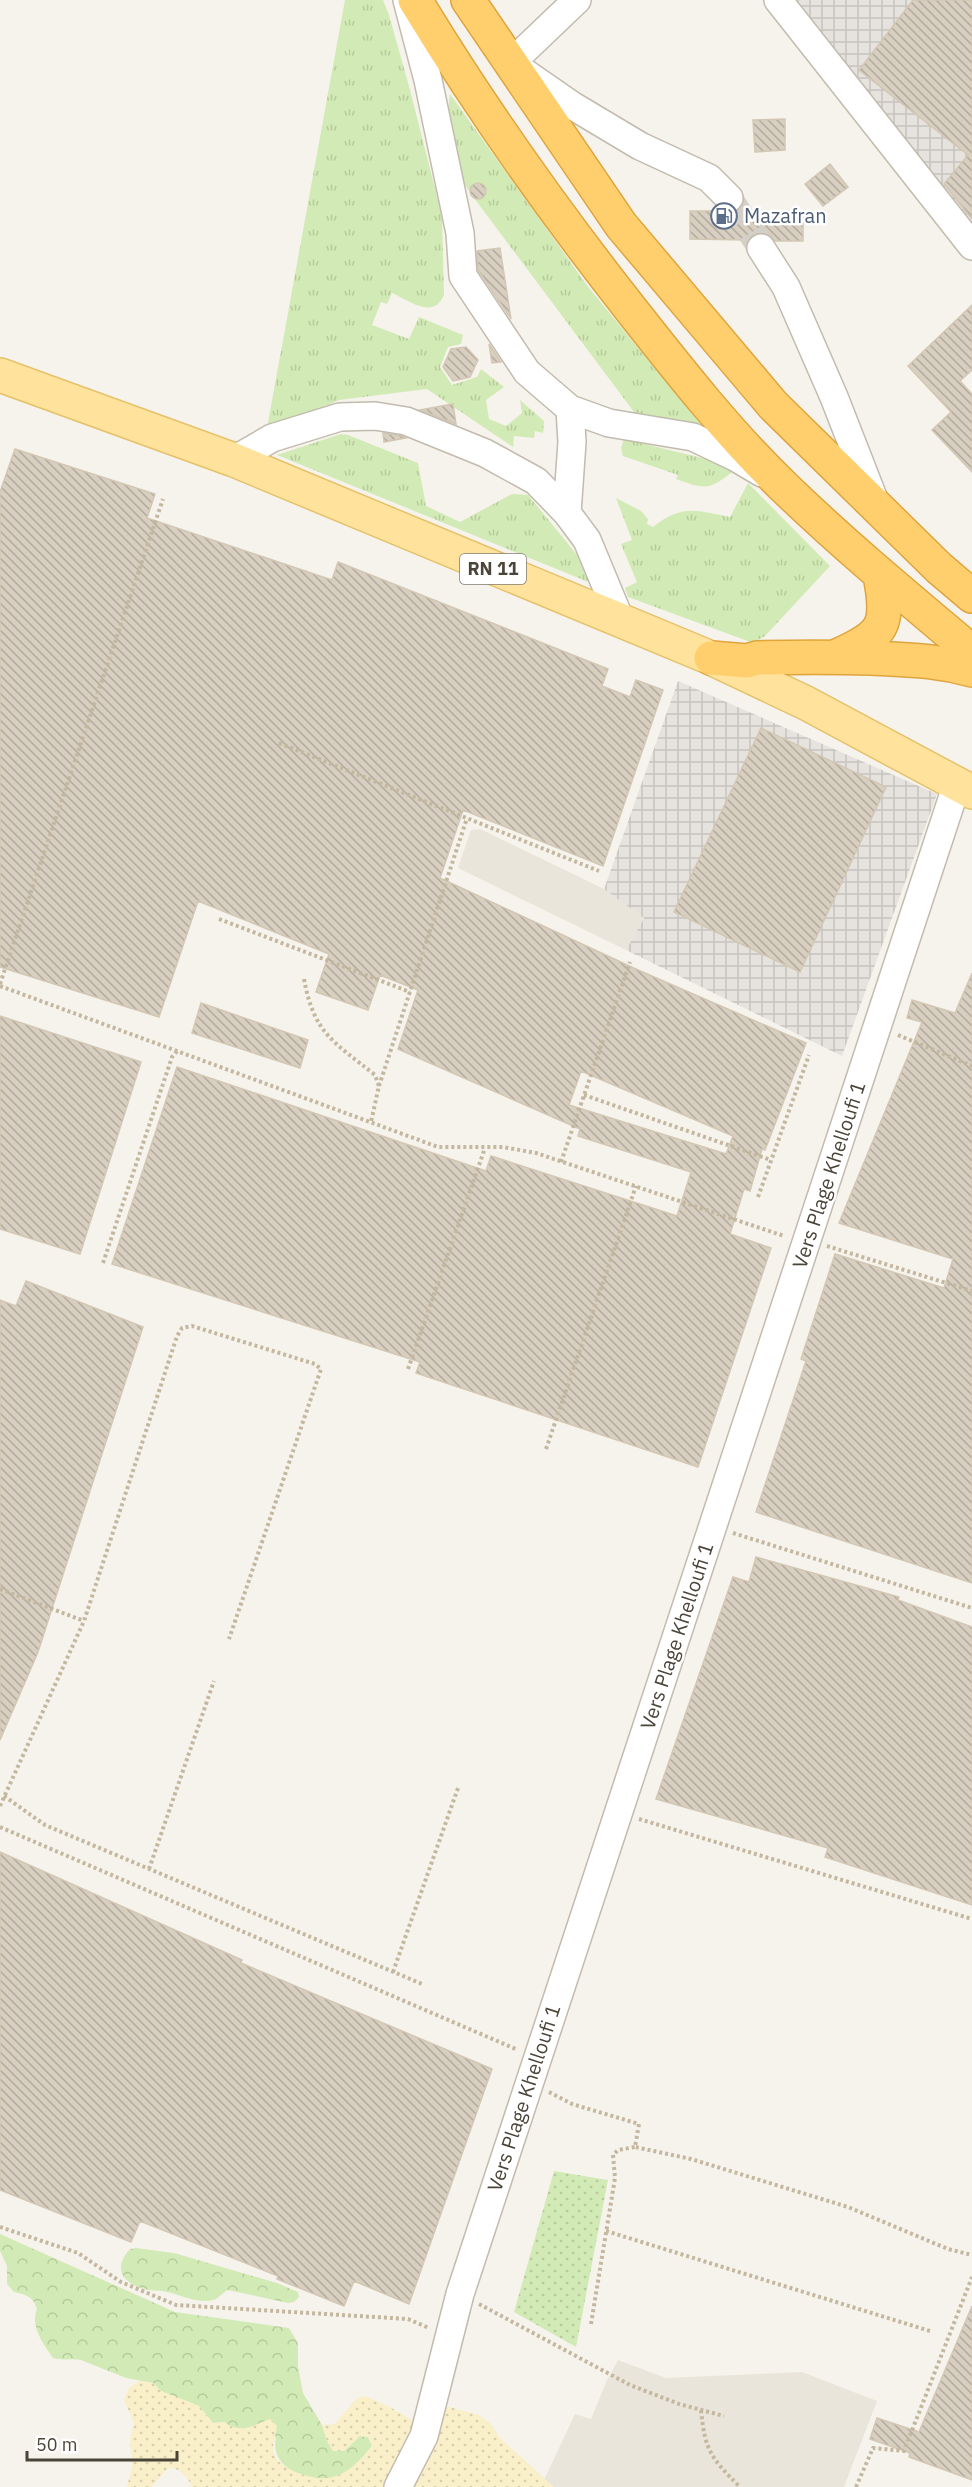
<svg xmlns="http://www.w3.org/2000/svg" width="972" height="2487" viewBox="0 0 972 2487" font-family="'IBM Plex Sans',sans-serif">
	<defs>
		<pattern id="industrial-grid" width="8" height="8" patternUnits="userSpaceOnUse" patternTransform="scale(1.5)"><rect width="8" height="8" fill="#e6e2dd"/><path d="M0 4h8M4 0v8" fill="none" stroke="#c7c3be"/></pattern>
		<pattern id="grass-tufts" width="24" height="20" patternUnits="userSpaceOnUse" patternTransform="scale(1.5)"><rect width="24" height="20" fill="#d2eab5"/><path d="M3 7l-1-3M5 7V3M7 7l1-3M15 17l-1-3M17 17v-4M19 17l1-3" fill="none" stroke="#b6ca9c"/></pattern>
		<pattern id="forest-crowns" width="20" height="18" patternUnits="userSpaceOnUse" patternTransform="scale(1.5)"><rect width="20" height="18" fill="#d2eab5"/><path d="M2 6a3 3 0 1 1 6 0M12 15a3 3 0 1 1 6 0" fill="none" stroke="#b6ca9c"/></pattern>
		<pattern id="sand-dots" width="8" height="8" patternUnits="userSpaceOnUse" patternTransform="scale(1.5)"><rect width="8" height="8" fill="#f9efc9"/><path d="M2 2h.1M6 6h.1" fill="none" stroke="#d7cead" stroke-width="1.8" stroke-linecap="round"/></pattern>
		<pattern id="garden-dots" width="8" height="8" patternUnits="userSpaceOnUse" patternTransform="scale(1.5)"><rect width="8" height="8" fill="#d2eab5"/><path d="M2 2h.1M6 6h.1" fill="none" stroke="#b6ca9c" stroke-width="1.8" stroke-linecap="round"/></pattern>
		<pattern id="building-back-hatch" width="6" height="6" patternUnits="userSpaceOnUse" patternTransform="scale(1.5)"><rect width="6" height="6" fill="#d8cfc1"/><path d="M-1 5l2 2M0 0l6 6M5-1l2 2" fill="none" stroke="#b1aa9e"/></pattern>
	</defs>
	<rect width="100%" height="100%" fill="#f6f3ec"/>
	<!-- residential -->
	<path fill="#eae5da" d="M480,829L604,889L644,918L626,950L458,868L471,830Z
		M618,2360L666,2378L802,2372L877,2401L844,2487H554L544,2480L575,2414L591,2419L607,2380Z"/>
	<!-- industrial -->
	<path fill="url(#industrial-grid)" d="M797,0H972V236Z
		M678,681L937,794L842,1056L626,950L644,918L604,889Z"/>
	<!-- grass -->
	<path fill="url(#grass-tufts)" d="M345,0H383L389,15L410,90L442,216L444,295C433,320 410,301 392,293L387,304L381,302L372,325L409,339L419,317L463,335L461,344L448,347L440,367L452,385L477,377L481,369L504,387L486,400L489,419L506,426L522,413L520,400L544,421L543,433L535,431L534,438L514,436L513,447L427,389L339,400L273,432L267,428Z
		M450,94L589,288L703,427L699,429L637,416L474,198L483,196L486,191L484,186L480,183H474L469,191C454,169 445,121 450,94Z
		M341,434L348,435L418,463L426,506L460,522L512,494L528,495L592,573L591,583L277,455Z
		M624,439L714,461L732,472C709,491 704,489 676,479L678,475L623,456L621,448Z
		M748,483L830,566L765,636L753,643L628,597L625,588L637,582L621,544L632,540L616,498L641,511L648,519L647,524L653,527C682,504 696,510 730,517Z"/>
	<!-- forest -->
	<path fill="url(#forest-crowns)" d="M0,2234L175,2312L289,2328L298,2343V2366L303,2393L322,2425L327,2441L344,2451L360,2436L368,2437L372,2446C362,2458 352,2473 338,2479C313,2487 268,2468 276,2438L262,2422C250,2431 236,2431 224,2422L213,2423L199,2406L161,2391L153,2383L126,2378L81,2360C71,2358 63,2361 53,2358C43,2343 30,2327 37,2309C33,2296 26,2295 14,2292L7,2284V2266L0,2251Z
		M136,2248L174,2253L277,2283L298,2292L299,2297L294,2302L288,2303L228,2290C222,2293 218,2299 213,2300C198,2304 181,2295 167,2292C161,2290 155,2291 149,2290C124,2285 111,2270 130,2249Z"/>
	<!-- sand -->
	<path fill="url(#sand-dots)" d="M139,2381L153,2383L161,2391L199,2406L213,2423L224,2422C241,2435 253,2425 270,2419L277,2426C276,2433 273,2442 273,2449C274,2460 283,2465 291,2470C329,2487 347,2477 372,2446L368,2437L360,2436L344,2451H333L327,2441L322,2425L335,2424L356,2399L363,2396C382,2402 401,2412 417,2424L387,2487H192C187,2476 181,2468 168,2468L151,2487H127L132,2466L130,2439L134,2423L124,2400L129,2388Z
		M442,2405L479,2415L492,2425L500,2438L554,2487H408Z"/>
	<!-- garden -->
	<path fill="url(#garden-dots)" d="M554,2171L608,2180L576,2347L514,2312Z"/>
	<!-- building -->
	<path fill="url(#building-back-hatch)" stroke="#d3c7b4" stroke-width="1.5" fill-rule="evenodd" d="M913,0H972V219L944,184L968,155L859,70Z
		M785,119V150L755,152L753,120Z
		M830,164L848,187L823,206L805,184Z
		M470 191a8 8 0 1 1 16 0a8 8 0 1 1-16 0Z
		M690,211H721L726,213H803V241H775L769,234L761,232L753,234L747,240L690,239Z
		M500,248L511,319L478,270L477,251Z
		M972,305V370L960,381L972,394V472L932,430L951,412L908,366Z
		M489,344L501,362L492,363Z
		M466,347L478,360L470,377L453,381L443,367L451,349Z
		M453,404L456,424L420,410Z
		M383,433L402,436L406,438L384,442Z
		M15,449L155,494L147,518L332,580L338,562L608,669L602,686L630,697L636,680L663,690L603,866L463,810L440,878L638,970L806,1043L765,1150L762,1149L750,1191L744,1189L730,1234L771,1248L698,1467L416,1373L420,1362L112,1264L177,1067L486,1171L491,1156L677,1216L691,1172L578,1136L580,1129L398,1049L418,990L380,975L368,1010L316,992L329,954L198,901L159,1017L0,967V492ZM581,1071L733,1136L726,1154L569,1105Z
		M761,728L886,787L800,972L674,912Z
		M972,973V1583L756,1512L806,1361L801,1359L835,1254L944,1288L953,1259L839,1223L922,1022L907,1018L912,1000L955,1013Z
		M201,1003L308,1040L300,1068L192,1033Z
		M0,1016L141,1062L80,1254L0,1229Z
		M26,1281L143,1327L38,1652L0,1740V1300L16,1306Z
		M756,1557L899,1597L898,1600L972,1627V1905L825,1857L828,1848L656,1799L733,1577L749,1582Z
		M0,1852L242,1960L241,1963L492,2069L409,2304L354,2281L344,2306L277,2279L278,2276L140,2221L131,2242L0,2190Z
		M972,2306V2480L909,2457L910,2453L870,2439L877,2418L919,2432Z"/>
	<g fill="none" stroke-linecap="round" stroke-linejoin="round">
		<!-- minor-tunnel -->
		<path stroke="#d4d0c8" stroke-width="27" stroke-dasharray="27 14" stroke-linecap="butt" d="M729,198L761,248"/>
		<!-- minor casing -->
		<g stroke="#c2bbae" stroke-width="30">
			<path id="minor" d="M407,0L428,80L460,233L463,276L527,372L570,409L609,423L693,437L735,457L762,473
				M577,0L511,63L573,106L640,146L709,178L729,198
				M778,0L972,246
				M761,248L786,287L834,397L875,502
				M234,460L272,438L340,417L375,416L406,421L485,453L536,481L567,513L587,540L621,622
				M567,513L572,442L570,409
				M398,2487L424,2436L460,2294L957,784"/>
		</g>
		<!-- major casing -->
		<g stroke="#e6c16a" stroke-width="36">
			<path id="major" d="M0,375L234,460L711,658L806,703L972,792"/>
		</g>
		<!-- highway casing -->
		<g stroke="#e0a43c" stroke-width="36">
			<path id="highway" d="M415,0C481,109 555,213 633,312C681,373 729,434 784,487C844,545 908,598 972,652
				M468,0L621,225L773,405L939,568L972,596
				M837,656C884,635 890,626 880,575
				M711,658L747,661L757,658C796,657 834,657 872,658C909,660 936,660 972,670"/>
		</g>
		<!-- path -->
		<path stroke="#c4b79f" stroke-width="4" stroke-dasharray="3 3" stroke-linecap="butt" d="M279,743L599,871
			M219,919L410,992
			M304,979C314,1034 334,1042 375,1075L379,1086L371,1122
			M0,984L163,499
			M0,986L438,1147H503L536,1153L784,1236
			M898,1035L972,1066
			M379,1086L467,818
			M584,1095L771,1160
			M561,1162L630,962
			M758,1197L809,1055
			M827,1246L972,1291
			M103,1263L172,1057L177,1051
			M408,1369L485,1148
			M546,1449L636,1186
			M733,1533L972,1608
			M0,1589L84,1621
			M4,1796L45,1825L422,1984
			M0,1806L84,1621L177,1336L182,1328L192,1326L315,1364L321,1369L229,1639
			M639,1819L972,1919
			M0,1827L518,2050
			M149,1869L214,1681
			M393,1972L458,1788
			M549,2092L572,2104L639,2124L635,2147L691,2159L848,2207L948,2249L972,2255
			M0,2227L78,2253L121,2282L176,2305L408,2319L429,2328
			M606,2231L930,2331
			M479,2304L630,2385L679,2404L724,2416
			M591,2324L615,2178L613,2155L618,2150L635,2147
			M701,2410C705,2451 711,2458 740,2487
			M856,2487L873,2448L904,2451L972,2277"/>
		<!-- minor -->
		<use href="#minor" stroke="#fff" stroke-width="27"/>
		<!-- major -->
		<use href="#major" stroke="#ffe39c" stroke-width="33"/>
		<!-- highway -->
		<use href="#highway" stroke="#ffcf6e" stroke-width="33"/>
	</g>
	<!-- icons -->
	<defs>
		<g id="fuel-ring" transform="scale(1.35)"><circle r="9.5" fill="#fff" stroke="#5c6f8a" stroke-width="1.5"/><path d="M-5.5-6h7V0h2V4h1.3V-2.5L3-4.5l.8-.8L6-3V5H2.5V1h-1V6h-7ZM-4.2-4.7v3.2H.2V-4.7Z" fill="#5c6f8a"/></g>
	</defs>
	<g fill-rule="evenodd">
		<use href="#fuel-ring" x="724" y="216"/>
	</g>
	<g text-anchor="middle" stroke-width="5" stroke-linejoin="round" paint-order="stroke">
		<!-- shield labels -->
		<rect fill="#fff" stroke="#817c74" stroke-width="1.5" x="460" y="554" width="66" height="30" rx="4.5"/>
		<g font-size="18" font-weight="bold" fill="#4b4439">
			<text x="493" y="575">RN 11</text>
		</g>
		<!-- service labels -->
		<g font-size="20" fill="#4e5e75" stroke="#fff" text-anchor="start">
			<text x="744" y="223">Mazafran</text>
		</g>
		<!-- street labels -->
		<g font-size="20" fill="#4b4439" stroke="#fff">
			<text transform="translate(829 1175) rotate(-72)" y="7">Vers Plage Khelloufi 1</text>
			<text transform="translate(677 1636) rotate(-72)" y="7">Vers Plage Khelloufi 1</text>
			<text transform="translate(524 2098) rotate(-72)" y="7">Vers Plage Khelloufi 1</text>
		</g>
	</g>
	<!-- scale -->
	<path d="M27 2451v9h150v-9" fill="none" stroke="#4b4439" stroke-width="3"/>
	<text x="36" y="2451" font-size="18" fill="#4b4439" stroke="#ffffff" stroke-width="4.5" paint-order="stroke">50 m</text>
</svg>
